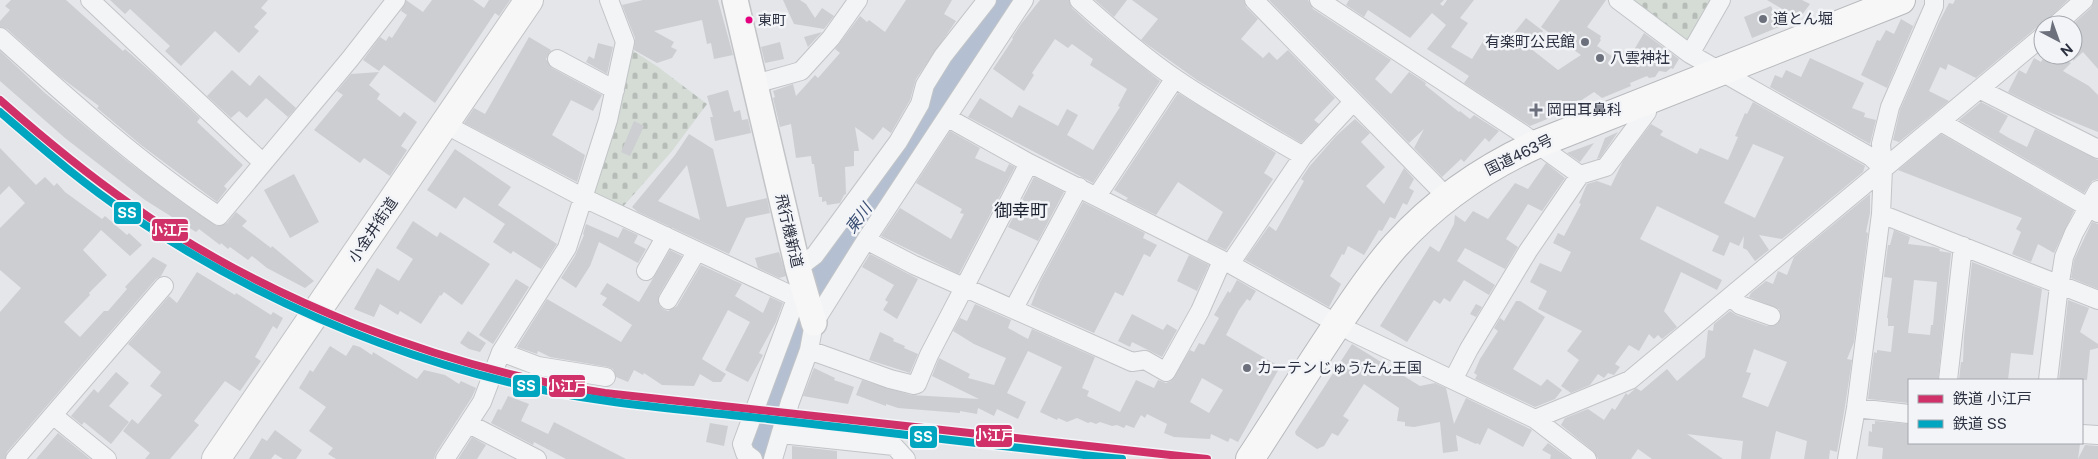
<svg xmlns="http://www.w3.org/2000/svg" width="2098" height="459" viewBox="0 0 2098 459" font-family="'Public Sans','Noto Sans JP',sans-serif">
	<defs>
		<pattern id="cemetery-stones" width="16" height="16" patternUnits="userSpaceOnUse" patternTransform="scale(1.25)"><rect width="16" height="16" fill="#d4dcd5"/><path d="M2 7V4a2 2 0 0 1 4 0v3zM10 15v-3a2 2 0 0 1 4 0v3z" fill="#b6bdb8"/></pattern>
	</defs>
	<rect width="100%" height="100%" fill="#e4e6e9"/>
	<!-- cemetery -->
	<path fill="url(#cemetery-stones)" d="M1629,0H1715L1690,45Z
		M629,48L658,67L707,104L672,151L620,210L589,198Z"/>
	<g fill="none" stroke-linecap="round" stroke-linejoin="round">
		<!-- river -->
		<path stroke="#b4c0d1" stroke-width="26" d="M754,459L795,334L821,274L834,250L882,186L925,120L950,71L995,12L1007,0"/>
	</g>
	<!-- building -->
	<path fill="#ccced1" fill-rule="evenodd" d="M11,0H66L123,51L125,49L150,71L200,118L197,122L243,165L224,186L227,189L217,202L141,145L97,108L99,106L59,76L7,29L0,27V21L10,10L5,6Z
		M110,0H268L261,8L267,13L254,27L259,31L239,53L215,31L181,66L165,51L170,46L130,9L125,14Z
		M406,0L423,12L432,0H473L484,8L489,0H510L499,16L495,13L435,103L384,65L379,71L363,60L380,37L386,41L389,36L392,38L407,15L401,11Z
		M643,0H718L733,55L714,59L711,43L707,44L702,20L654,31L674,42L671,47L677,50L672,58L657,63L634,50L635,38L622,5Z
		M783,0H800L806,4L815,18L822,8L834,16L824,29L794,24Z
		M906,0H952L944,14L956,21L916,79L910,100L891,133L883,127L873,140L855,127L859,151H854V166L845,167L846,194L844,195L840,203L827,205L826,201L822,202V197H819L814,164H812L811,156L796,158L791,124L780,127L773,98L775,97L773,91L793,84L796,96L815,75L818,78L840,53L835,49L860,16L867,22L869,20L885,32Z
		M1040,0H1069L1072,8L1095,29L1160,81L1093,183L968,117L980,98L1012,118L1019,105L1058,126L1067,109L1078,115L1067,135L1093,150L1102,135L1120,107L1118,106L1127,89L1090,65L1093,59L1072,44L1068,48L1055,39L1032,73L1034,75L1024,91L993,69L1013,39L1012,38L1021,24Z
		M1095,0H1127L1114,17Z
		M1132,0H1244L1246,7L1258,19L1241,39L1263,58L1269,52L1277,60L1288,50L1335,98L1314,120L1319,124L1301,143L1197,80L1141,40L1158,19Z
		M1269,0H1308L1313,9L1391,60L1375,79L1391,94L1409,72L1426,83L1425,85L1459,112L1460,111L1470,119L1474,115L1499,131L1489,142L1485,138L1464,162L1461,159L1442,177L1414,148L1424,129L1409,143Z
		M1349,0H1444L1440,4L1443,6L1447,0H1474L1460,18L1468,23L1451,47L1472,59L1489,32L1506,43L1526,18L1543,31L1530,48L1558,70L1581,55L1541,27L1560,0H1606L1587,27L1601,36L1600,39L1601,40L1597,46L1625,65L1644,33L1679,59L1673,69L1671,68L1666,72L1659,71L1655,77L1649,78L1647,76L1630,83L1631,86L1602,98L1594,92L1562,113L1530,126L1464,83L1469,76L1427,49L1446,25L1432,13L1410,38L1368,10L1364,17L1346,5Z
		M1767,0H1802L1810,4L1799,19Z
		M1955,0H2068L2042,25L2036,28L1976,78L1948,64L1946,70L1940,67L1929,91L1949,101L1899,142L1893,140L1900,110L1939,22L1949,3L1953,4Z
		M2094,0H2098V69L2083,52L2073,61L2072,25L2091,8Z
		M1771,6L1779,27L1752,38L1744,17Z
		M1919,13L1887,88L1861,75L1877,40L1880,41L1886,30L1894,34L1901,19L1913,26Z
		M822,32L808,47L804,37Z
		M529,37L551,50L546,59L552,68L602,95L593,111L571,100L552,135L585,155L577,182L464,123L474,108L485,114Z
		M780,42L784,59L765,63L761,47Z
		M598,43L613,47L607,74L586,62L589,56L594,59Z
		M0,51L45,93L127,161L184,204L217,226L227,223L236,212L247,221L242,226L271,248L272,246L314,281L305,288L267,268L252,256L248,260L230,247L228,249L221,243L220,245L199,229L196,232L145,200L65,138L0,81Z
		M2045,55H2057L2071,63L2063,71L2089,86L2098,95V132L2044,110L2008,92L2019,70L2026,74L2034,58L2041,62Z
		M1810,58L1864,83L1852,108L1865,113L1864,117L1876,120L1870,144L1770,87L1775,75L1782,78L1786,70L1801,77Z
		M232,70L250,86L259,75L296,108L288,117L266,98L247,118L239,111L231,118L207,96Z
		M379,72L369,85L380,94L377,99L400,117L404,112L417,122L401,146L407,150L390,176L364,158L360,163L314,130L343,95L337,91L351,74Z
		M728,90L734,112L740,110L742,120L748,119L751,133L715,141L710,117H713L707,96Z
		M1178,93L1276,153L1264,173L1273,179L1226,250L1207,241L1223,212L1178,182L1156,215L1126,200L1128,198L1114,190Z
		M1753,102L1865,166L1863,172L1782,239L1759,235L1769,250L1755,261L1747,250L1743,248L1744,236L1739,246L1730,242L1724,256L1712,251L1719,236L1657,206L1640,239L1722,280L1717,290L1681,272L1664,311L1677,327L1662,339L1658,335L1654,339L1649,334L1639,351L1629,345L1615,364L1620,367L1614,375L1608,373L1604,378L1598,374L1590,385L1571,393L1561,386L1579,360L1567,351L1582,331L1538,309L1547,291L1530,282L1540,263L1561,272L1571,252L1553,243L1558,233L1564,236L1581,204L1579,203L1587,184L1597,181L1611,186L1623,161L1651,124L1663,131L1660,135L1697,154L1700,148L1728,160L1738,137L1735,136L1745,113L1747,114ZM1753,144L1784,157L1755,218L1724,203Z
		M1981,102L2008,116L1999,132L2009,138L2027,147L2035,129L2098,160V179L2092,181L2084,193L1959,120Z
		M1355,119L1370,133L1361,142L1385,167L1366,186L1384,204L1404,168L1414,179L1409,188L1414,191L1407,205L1403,203L1395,219L1390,217L1382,231L1379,230L1364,255L1348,246L1344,255L1342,254L1330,276L1341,284L1329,307L1245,260L1269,226L1276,231L1304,181L1301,179L1309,167L1336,136Z
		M634,121L644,126L630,156L621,152Z
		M950,131L980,148L975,158L1005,172L1009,164L1015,167L959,274L881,236L900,208L951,239L964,214L960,213L962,209L916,183Z
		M1618,132L1600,158L1597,159L1605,138Z
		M689,134L713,149L727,207L767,198L770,213L746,218L729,254L638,212L632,207L675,155ZM687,165L700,220L658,201Z
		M1941,134L2074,211L2054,253L2038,244L2031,262L2012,254L2021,232L2016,229L2022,218L1898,170Z
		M1594,143L1580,162L1567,153Z
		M0,148L36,185L45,177L54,186L57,183L65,192L102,219L105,216L127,235L129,233L142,245L130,256L101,230L83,250L107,275L89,293L90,295L64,322L80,337L104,311H108L127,289L125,287L153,257L167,265L161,276L156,279L7,452L5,459H0V312L21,288L0,270V228L25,203L9,186L0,195Z
		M455,149L511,187L498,205L557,244L541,269L513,251L511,254L493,242L505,224L464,197L456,209L427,190Z
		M1546,163L1565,178L1542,211L1528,204L1506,239L1518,247L1505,269L1465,248L1457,261L1495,285L1489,295L1464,280L1450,302L1444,298L1440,304L1434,300L1407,342L1380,326L1430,246L1439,252L1454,224L1455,215L1465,222L1473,211L1488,219L1515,183L1528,189Z
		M294,174L319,222L290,238L264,190Z
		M1034,177L1064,192L1038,241L1008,227Z
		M1870,194V213L1866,232L1868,233L1854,342L1847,359L1852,360L1845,406L1837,452L1830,450L1829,459H1804L1807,441L1776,431L1770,459H1741L1743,441L1687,434L1723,459H1652L1638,449L1631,459H1598L1593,451L1561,425L1565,418L1588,409L1604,420L1612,408L1615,410L1626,393L1628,395L1636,388L1641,391L1667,369L1677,381L1705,357L1708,330L1713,331L1714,324L1730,311L1736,315L1767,326L1777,324L1781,315L1779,309L1749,297L1751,293L1766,281L1773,284L1778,271L1787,275L1794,257ZM1754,349L1787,362L1768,407L1742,397L1751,373L1746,372Z
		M1083,202L1145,233L1143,238L1157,245L1150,257L1144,254L1123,296L1115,292L1094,333L1031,305L1040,282Z
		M413,221L437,237L440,232L490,264L462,305L444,292L441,296L440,295L421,324L400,311L398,315L380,304L374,317L354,309L377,268L399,281L413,259L396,248Z
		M2092,222L2098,224V289L2071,278L2074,260Z
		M586,224L618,238L623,228L638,235L634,243L646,249L638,263L599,242L590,266L576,288L561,278L575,256L584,235L583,234Z
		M1894,230L1910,237L1908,244L1934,247L1940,249L1939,251L1951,253L1938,380H1909V403L1868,399L1874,352L1877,353V350L1891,352L1894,326H1888V318H1887L1892,278L1884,277L1888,245H1890ZM1914,280L1937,282L1933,325H1931L1930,335L1908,333Z
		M670,250L682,256L659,295V305L663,309L668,311L677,306L701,265L742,284L735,296L763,313L770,297L783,303L776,322L759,353L763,355L748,382L725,370L750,322L728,310L702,359L726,374L721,382H713L700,374L694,386L662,385L644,373L643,375L634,370L628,382L616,377L613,369L608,367L550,357L538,351L537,354L517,347L547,299L621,342L632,325L602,305L607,298L600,294L607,283L639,302Z
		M779,252L786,276L779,278L758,268L755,258Z
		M870,254L918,279L897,319L883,310L888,302L885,300L894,285L862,267Z
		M1189,255L1209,265L1197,291L1177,281Z
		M1972,262L2042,289L2033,355L2011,353L2008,380H1959L1961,362H1963L1964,337Z
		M197,272L235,295L236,293L271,315L273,312L283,318L277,329L273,326L255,357L261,361L240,391L225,381L194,421L199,425L170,459H145L150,453L123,431L132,419L138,424L162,395L150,386L161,372L128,344L169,296L177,303Z
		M516,279L529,287L493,344L479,335Z
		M1237,280L1256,291L1250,301L1247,299L1239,310L1226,335L1280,367L1238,442L1230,438L1228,442L1211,434L1210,439L1174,437L1164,433L1167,424L1147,414L1145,418L1141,415L1134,428L1126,425L1124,428L1117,425L1112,426L1100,422L1096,424L1091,422L1088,423L1077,418L1067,422L1058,418L1057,420L1040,412L1062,367L1028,351L1007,393L1026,402L1018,419L997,409L994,416L978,408L977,414L960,411V413L898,408L886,404V406L856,395L862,380L911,395L979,399L932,376L939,358L970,374L968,378L994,385L1006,358L974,344L953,331L960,318L967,321L975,304L1011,320L1008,328L1028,339L1032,329L1095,357L1082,388L1089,391L1087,396L1120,412L1136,380L1154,388L1158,380L1166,383L1171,381L1190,350L1194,352L1199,343L1204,345L1219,318L1214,315L1228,291L1230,293ZM1202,378L1223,390L1209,413L1190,402Z
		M2068,300L2089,308L2080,332L2098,344V348L2090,350L2087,380H2059Z
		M1516,301H1520L1545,317L1513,369L1541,386L1547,379L1562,390L1555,399L1535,407L1475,379L1477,375L1474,373L1480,359L1498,331L1494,328L1500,318L1504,321Z
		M1476,304L1482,307L1476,317L1470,314Z
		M1132,314L1163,330L1167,324L1177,330L1162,357L1132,342L1130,347L1118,341Z
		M468,331L486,343L480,352L469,349L460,343Z
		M880,332L891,337L894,339L893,341L905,346L904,348L918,354L910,373L869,360Z
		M1352,344L1420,386L1435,383L1446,388L1454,424L1466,398L1532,430L1523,447L1488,428L1480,445L1477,443L1476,444L1456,435L1458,451L1443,453L1440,422L1414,427L1405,426V422L1397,421L1399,408L1364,384L1343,416L1349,420L1338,436L1332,433L1324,446L1317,449L1296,435L1295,432Z
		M353,345L360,347L372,355L373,352L417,379L424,370L445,375L459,384L461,381L463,382L476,388L472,397L436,453L434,459H336L328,454L333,448L309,431L326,407L299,388L310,370L313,372L330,346L346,356Z
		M814,368L835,378L834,380L854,387L848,404L803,396Z
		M116,372L129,383L109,406L129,422L111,444L84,422L82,425L71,416L94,389L98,393Z
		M508,396L529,404L521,421L548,434L554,422L626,459H566L534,442L533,445L491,423L498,409L501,410Z
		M1875,421L1909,424V443H2076L2080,444L2078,459H1882L1883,448L1868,446L1869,431L1872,432V424H1875Z
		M710,423L728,426L724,446L706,442Z
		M275,430L302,450L296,459H283L275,454L271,459H249L262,438L267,441Z
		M58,433L90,459H36Z
		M472,437L486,445L477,459H458Z
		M1548,443L1570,459H1550L1551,455L1542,450Z
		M2085,445L2098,446V459H2078Z
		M792,446L837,451V459H792Z"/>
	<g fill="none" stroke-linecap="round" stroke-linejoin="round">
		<!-- street casing -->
		<g stroke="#c2c4c7" stroke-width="20">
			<path id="street" d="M90,0L262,162
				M1079,0C1110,28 1141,55 1176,79C1217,107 1260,131 1303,156
				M1254,0L1447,197
				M1319,0L1523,134L1580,175
				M1618,0L1690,54L1871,157L1883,168
				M1934,0V6L1890,107L1881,144L1883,168L1881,214L2098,300
				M2056,25L2084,0
				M0,37C70,100 141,164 219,216L350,59L396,0
				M1690,54L1721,0
				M557,59L615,90
				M755,84L801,71L831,38L858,0
				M1979,89L2098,149
				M948,118L1029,163L1230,264L1352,332L1535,419L1587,459
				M1941,122L2098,213
				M443,126L452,128L584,198L793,296L805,293
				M1097,196L1175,78
				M866,240L914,265L1132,362L1145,360L1166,372L1200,311L1222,261
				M1230,264L1303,156L1353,102
				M798,268L815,255L898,142L920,104L925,85L943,56L987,0
				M646,271L666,236
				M1731,297L1740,305L1771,316
				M668,300L697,251
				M1014,308L1079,187
				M809,350L890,379L914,385L917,384L929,355L1029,163
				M501,352L538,366L606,377
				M1453,380L1469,349L1528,251L1580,175L1606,167L1647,112L1643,102
				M1948,380L1963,246
				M2048,380L2058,294L2064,257L2074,233L2098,190
				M1856,408L1909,414
				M54,416L107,459
				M1535,419L1630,380L2043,36
				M469,424L537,459
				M781,434L894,446L906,459
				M2082,434L2098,435
				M15,459L164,286
				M445,459L482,402L501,352L567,248L608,120L625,42L609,0
				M753,459L745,453L742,444L793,307L805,293
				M773,459L790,402L809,350L814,323L866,240L1024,0
				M1847,459L1856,408L1881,214"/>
		</g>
		<!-- secondary casing -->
		<g stroke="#c2c4c7" stroke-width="28">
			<path id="secondary" d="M735,0L798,268L814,323"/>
		</g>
		<!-- primary casing -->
		<g stroke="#c1c3c6" stroke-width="30">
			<path id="primary" d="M216,459L529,0"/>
		</g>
		<!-- highway casing -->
		<g stroke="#b7b9bd" stroke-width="30">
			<path id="highway" d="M1250,459C1283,409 1314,358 1348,309C1363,287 1378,265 1396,245C1436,201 1484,168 1537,144L1901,0"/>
		</g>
		<!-- street -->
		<use href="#street" stroke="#f3f4f5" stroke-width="18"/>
		<!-- secondary -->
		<use href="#secondary" stroke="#f7f7f7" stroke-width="25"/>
		<!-- primary -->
		<use href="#primary" stroke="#f7f7f7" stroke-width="28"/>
		<!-- highway -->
		<use href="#highway" stroke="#f7f7f7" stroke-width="28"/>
		<!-- rail-1 casing -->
		<g stroke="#f2f4f7" stroke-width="11">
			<path id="rail-1" d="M0,100C42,137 84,172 130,204C265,300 442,368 605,393L1207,459"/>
		</g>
		<!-- rail-2 casing -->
		<g stroke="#f2f4f7" stroke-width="11">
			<path id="rail-2" d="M0,112C41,147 82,183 127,213C244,292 375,350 512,383C596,404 682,409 768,419C886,432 1004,447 1122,459"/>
		</g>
		<!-- rail-1 -->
		<use href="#rail-1" stroke="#d13169" stroke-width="8"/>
		<!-- rail-2 -->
		<use href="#rail-2" stroke="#00a6bf" stroke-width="8"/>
	</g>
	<!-- markers -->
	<g fill="#6c707c" stroke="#f2f4f7" stroke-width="2">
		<circle cx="1763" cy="19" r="5"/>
		<circle cx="1585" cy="42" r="5"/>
		<circle cx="1600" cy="58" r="5"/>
		<path d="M1533.5 102.5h5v5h5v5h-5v5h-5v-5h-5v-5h5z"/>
		<circle cx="1247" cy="368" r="5"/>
	</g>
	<circle fill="#e5007d" stroke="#f2f4f7" stroke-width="2" cx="749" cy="20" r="4.5"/>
	<g text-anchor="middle" stroke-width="5" stroke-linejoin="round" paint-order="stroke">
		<!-- bus labels -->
		<g font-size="14" fill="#2c3141" stroke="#f2f4f7" text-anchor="start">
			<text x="758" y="25">東町</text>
		</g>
		<!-- poi labels -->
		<g font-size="15" fill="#2c3141" stroke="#f2f4f7" text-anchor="start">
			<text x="1773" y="24">道とん堀</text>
			<text x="1575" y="47" text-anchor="end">有楽町公民館</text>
			<text x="1610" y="63">八雲神社</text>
			<text x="1547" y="115">岡田耳鼻科</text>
			<text x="1257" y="373">カーテンじゅうたん王国</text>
		</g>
		<!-- street labels -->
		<g font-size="15" fill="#2c3141" stroke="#f2f4f7">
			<text transform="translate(1519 155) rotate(-26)" y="5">国道463号</text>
			<text transform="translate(373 230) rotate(-56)" y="5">小金井街道</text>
			<text transform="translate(789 231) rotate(77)" y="5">飛行機新道</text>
		</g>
		<!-- water labels -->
		<g font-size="16" font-style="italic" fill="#384d72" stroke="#f2f4f7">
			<text transform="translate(858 218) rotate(-53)" y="6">東川</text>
		</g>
		<!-- quarter labels -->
		<g font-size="18" fill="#1e2332" stroke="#f2f4f7">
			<text x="1021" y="217">御幸町</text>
		</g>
	</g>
	<g stroke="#f2f4f7" stroke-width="2">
		<rect x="113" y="201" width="29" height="24" rx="5" fill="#00a6bf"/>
		<rect x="151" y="218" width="38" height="24" rx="5" fill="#d13169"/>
		<rect x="548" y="374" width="38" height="24" rx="5" fill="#d13169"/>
		<rect x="512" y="374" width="29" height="24" rx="5" fill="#00a6bf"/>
		<rect x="975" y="424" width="38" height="24" rx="5" fill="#d13169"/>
		<rect x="909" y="425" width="29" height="24" rx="5" fill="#00a6bf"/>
	</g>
	<g font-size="14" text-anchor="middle" font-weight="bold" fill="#fff">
		<text x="127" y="218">SS</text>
		<text x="170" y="235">小江戸</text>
		<text x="567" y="391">小江戸</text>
		<text x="526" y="391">SS</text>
		<text x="994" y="440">小江戸</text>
		<text x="923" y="442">SS</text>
	</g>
	<!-- legend -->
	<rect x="1908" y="379" width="175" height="65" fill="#f2f4f7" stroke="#a3a6ae"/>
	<rect x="1918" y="395" width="25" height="8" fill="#d13169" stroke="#a3a6ae"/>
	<text x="1953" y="404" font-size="15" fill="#2c3141">鉄道 小江戸</text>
	<rect x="1918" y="420" width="25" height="8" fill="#00a6bf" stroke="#a3a6ae"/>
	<text x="1953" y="429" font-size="15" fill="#2c3141">鉄道 SS</text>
	<!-- north arrow -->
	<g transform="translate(2058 40) rotate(139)"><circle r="24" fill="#f2f4f7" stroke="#a3a6ae"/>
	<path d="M0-4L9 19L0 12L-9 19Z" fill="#6c707c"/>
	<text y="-8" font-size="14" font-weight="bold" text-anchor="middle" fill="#2c3141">N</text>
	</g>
</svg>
